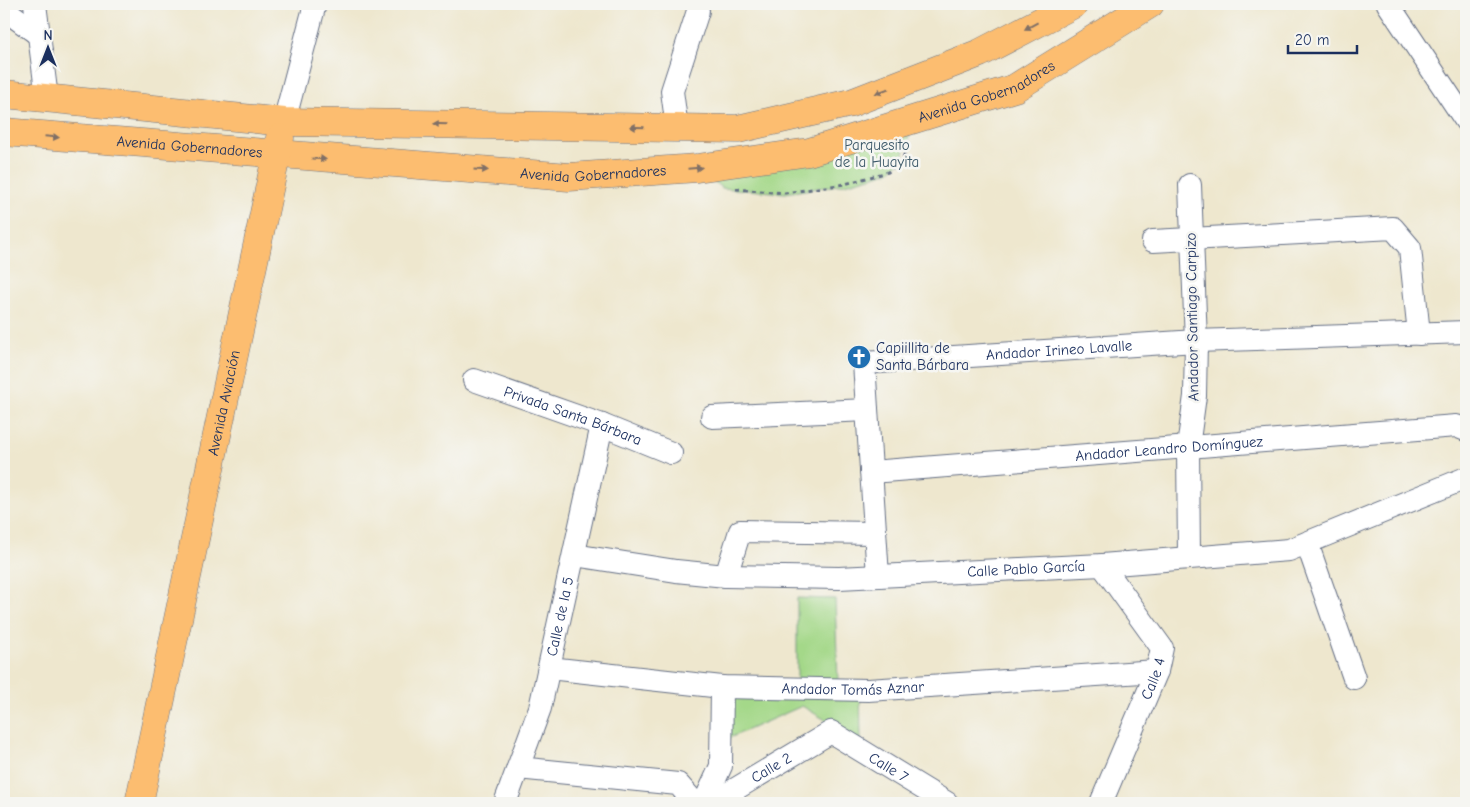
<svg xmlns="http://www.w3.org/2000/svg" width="1470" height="807" viewBox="0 0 1470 807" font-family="'Comic Neue',sans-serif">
	<rect width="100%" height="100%" fill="#f6f6f2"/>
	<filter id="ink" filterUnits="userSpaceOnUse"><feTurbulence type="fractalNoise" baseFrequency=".02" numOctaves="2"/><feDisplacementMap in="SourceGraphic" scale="10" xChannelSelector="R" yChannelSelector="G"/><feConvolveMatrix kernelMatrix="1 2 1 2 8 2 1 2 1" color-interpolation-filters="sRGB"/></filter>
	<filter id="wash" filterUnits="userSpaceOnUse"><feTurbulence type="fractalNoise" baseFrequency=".0096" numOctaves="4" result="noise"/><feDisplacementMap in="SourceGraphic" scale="20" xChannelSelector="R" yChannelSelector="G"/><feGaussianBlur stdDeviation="1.12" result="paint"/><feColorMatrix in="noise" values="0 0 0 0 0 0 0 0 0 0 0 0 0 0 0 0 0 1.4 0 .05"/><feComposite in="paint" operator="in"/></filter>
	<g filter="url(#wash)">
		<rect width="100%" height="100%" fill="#eee7ce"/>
		<!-- park -->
		<path fill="#a4d889" stroke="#608474" d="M910,134L902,160L888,172L845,184L785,193L722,188L695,168Z
			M797,598L835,599L838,683L860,682L861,741L802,706L718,743L722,687L797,685Z"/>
	</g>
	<g filter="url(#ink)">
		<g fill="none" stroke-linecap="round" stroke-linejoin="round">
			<!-- minor casing -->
			<g stroke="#656f85" stroke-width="24">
				<g id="minor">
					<path d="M35,4L47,98"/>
					<path d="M1388,4L1466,121"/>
					<path d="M4,9L39,35"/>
					<path d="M284,122L315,4"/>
					<path d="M677,128L672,91L698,11"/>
					<path d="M1153,241L1393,228L1410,248L1419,334"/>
					<path id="s1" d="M474,380L602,425L671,453"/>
					<path d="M712,417L867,410"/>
					<path id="s2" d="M871,472L1456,426L1466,430"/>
					<path d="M1307,543L1354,678"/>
					<path id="s3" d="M574,555L676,571L726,576L839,578L1102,565L1289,550L1466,478"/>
					<path d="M1189,556L1188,447L1195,396L1196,341L1190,185"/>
					<path d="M726,576L740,531L875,533"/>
					<path id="s4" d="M878,576L864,363L1196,341L1466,332"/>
					<path id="s5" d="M549,668L722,687L868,690L1157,671"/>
					<path d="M518,768L678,784L695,803"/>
					<path id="s6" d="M505,803L540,708L602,425"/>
					<path d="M704,803L721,766L722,687"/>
					<path id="s7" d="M712,803L831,732L947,803"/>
					<path id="s8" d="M1101,803L1157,671L1162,648L1102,565"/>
				</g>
			</g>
			<!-- major casing -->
			<g stroke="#656f85" stroke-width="29">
				<g id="major">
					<path d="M4,94L284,122L738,129L851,103L980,53L1074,4"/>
					<path id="s9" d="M4,132L569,177L697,168L809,152L1015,88L1150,4"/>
					<path id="s10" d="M139,803L280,138"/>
				</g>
			</g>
			<!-- path -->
			<path stroke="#656f85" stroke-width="3" stroke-dasharray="4 4" stroke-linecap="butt" d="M736,189L785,193L845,184L888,172L902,160L907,148"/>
			<!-- minor -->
			<use href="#minor" stroke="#fff" stroke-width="22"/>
			<!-- major -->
			<use href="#major" stroke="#fcbd6f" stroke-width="28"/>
		</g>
		<!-- one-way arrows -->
		<defs><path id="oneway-solid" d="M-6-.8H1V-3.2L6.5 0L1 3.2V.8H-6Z" transform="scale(1.25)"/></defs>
		<g fill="#806f66">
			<use href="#oneway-solid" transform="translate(1031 26) rotate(152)"/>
			<use href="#oneway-solid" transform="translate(882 91) rotate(159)"/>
			<use href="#oneway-solid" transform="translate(440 124) rotate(-179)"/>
			<use href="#oneway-solid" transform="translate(637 127) rotate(-179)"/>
			<use href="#oneway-solid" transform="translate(52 137) rotate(5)"/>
			<use href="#oneway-solid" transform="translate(319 159) rotate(4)"/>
			<use href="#oneway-solid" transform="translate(695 168) rotate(-5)"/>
			<use href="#oneway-solid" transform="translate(481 170) rotate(4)"/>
		</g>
	</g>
	<!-- icons -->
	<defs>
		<g id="church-disc" transform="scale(1.25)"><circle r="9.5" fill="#1f6fb2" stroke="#f6f6f2"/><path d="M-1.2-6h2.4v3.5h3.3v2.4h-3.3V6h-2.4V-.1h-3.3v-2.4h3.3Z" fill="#fff"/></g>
	</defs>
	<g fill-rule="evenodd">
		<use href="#church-disc" x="859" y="357"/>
	</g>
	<g text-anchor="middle" stroke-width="5" stroke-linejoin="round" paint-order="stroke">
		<!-- street labels -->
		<g font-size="15" fill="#1b2f5e" stroke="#f6f6f2">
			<text dy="5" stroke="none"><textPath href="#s9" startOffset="996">Avenida Gobernadores</textPath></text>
			<text dy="5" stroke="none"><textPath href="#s9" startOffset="186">Avenida Gobernadores</textPath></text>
			<text dy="5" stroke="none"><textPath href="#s9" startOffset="591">Avenida Gobernadores</textPath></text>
			<text transform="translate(1192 317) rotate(-91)" y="5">Andador Santiago Carpizo</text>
			<text dy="5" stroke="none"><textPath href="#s4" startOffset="409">Andador Irineo Lavalle</textPath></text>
			<text dy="5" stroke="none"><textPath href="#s10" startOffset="409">Avenida Aviación</textPath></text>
			<text dy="5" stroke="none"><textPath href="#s1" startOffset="105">Privada Santa Bárbara</textPath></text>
			<text dy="5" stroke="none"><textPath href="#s2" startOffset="299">Andador Leandro Domínguez</textPath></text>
			<text dy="5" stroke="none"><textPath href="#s3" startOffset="454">Calle Pablo García</textPath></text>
			<text dy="5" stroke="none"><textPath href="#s6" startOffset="195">Calle de la 5</textPath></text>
			<text dy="5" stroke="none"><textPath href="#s8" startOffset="135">Calle 4</textPath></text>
			<text dy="5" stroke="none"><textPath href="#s5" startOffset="305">Andador Tomás Aznar</textPath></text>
			<text dy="5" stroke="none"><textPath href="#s7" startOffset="69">Calle 2</textPath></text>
			<text dy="5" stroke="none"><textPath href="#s7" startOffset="206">Calle 7</textPath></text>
		</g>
		<!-- park labels -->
		<g font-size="15" fill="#3d5969" stroke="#f6f6f2">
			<text x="877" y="150">Parquesito<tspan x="877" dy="17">de la Huayita</tspan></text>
		</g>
		<!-- poi labels -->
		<g font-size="15" fill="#1b2f5e" stroke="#f6f6f2" text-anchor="start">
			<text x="876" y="353">Capiillita de<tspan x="876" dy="17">Santa Bárbara</tspan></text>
		</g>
	</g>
	<!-- margin -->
	<rect width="1470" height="807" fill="none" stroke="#f6f6f2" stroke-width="20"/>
	<!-- north arrow -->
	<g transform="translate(48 48)" stroke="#f6f6f2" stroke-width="4" paint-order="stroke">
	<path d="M0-4L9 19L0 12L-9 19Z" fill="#1b2f5e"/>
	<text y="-8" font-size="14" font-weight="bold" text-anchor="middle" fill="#1b2f5e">N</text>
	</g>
	<!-- scale -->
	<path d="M1288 45v8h69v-8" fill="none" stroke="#1b2f5e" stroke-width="2.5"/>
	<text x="1295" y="45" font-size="15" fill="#1b2f5e" stroke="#f6f6f2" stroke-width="4" paint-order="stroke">20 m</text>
</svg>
